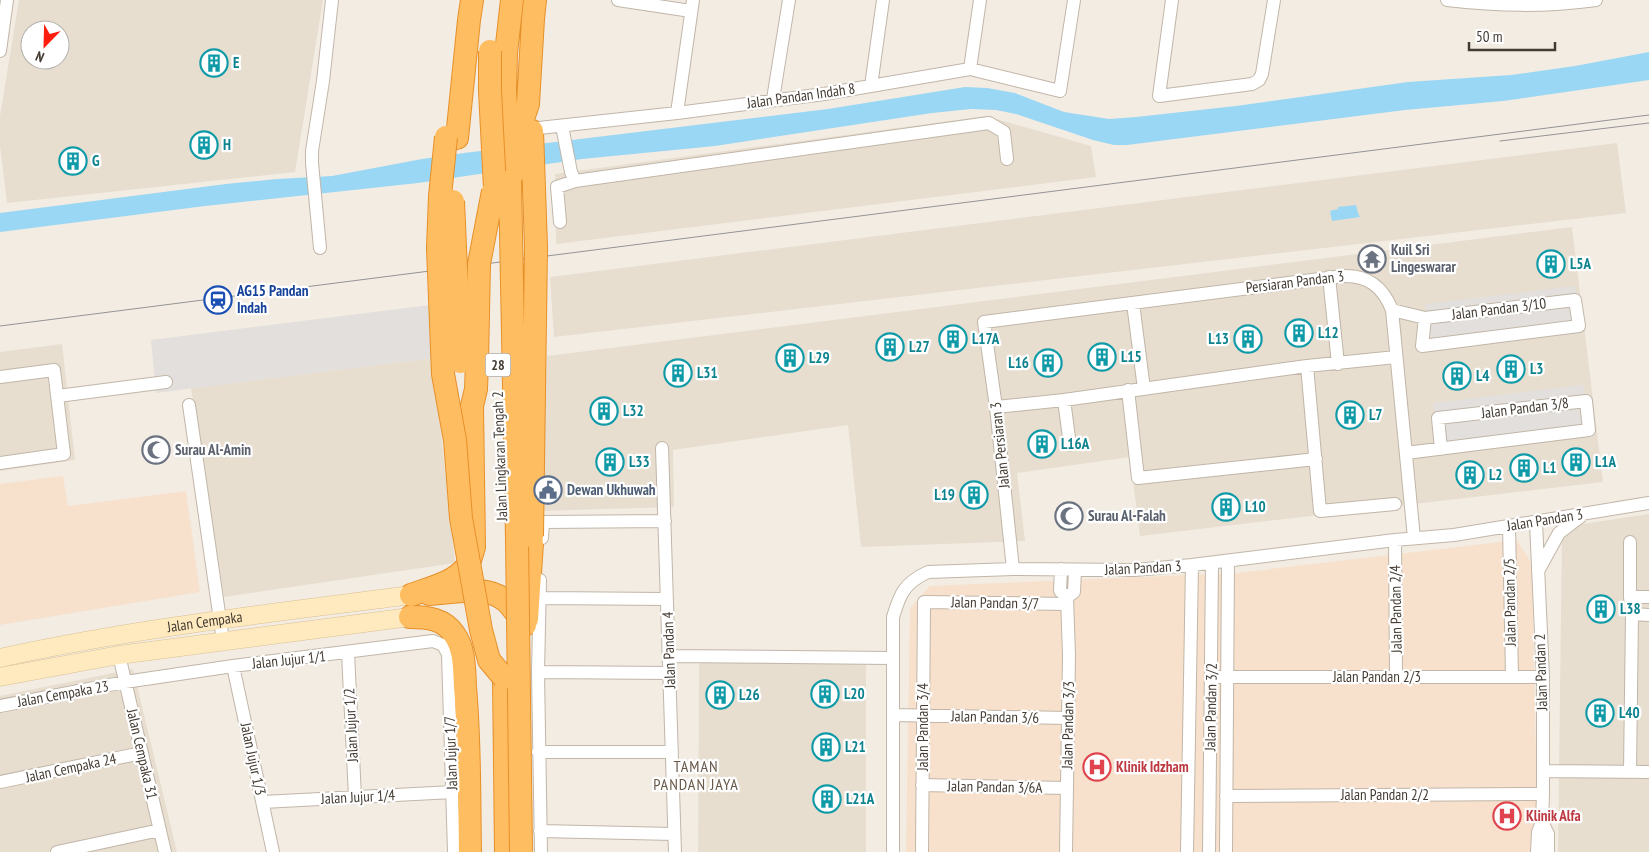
<svg xmlns="http://www.w3.org/2000/svg" width="1649" height="852" viewBox="0 0 1649 852" font-family="'PT Sans Narrow',sans-serif">
	<rect width="100%" height="100%" fill="#f3ece3"/>
	<!-- residential -->
	<path fill="#e7ded0" fill-rule="evenodd" d="M19,0H323L295,172L7,203L0,146V116ZM30,30H60V60H30Z
		M986,116L1091,146L1096,177L556,244L555,174Z
		M1617,143L1626,213L554,337L550,277Z
		M1572,227L1603,482L1140,536L1130,457L1017,473L1025,541L861,547L848,425L673,450L674,507L540,511L547,356Z
		M62,344L75,460L0,471V352Z
		M433,358L455,563L224,597L191,388Z
		M1649,514V852H1558L1562,535L1569,526Z
		M699,662L866,663V852H698Z
		M133,669L177,852H0V696Z"/>
	<!-- commercial -->
	<path fill="#f7e1cc" d="M63,476L68,506L186,491L200,592L0,625V484Z
		M1517,540L1532,564L1538,852H906L910,608L930,586L1237,573Z"/>
	<!-- parking -->
	<path fill="#e2dfdc" d="M1575,286L1582,332L1432,351L1425,304Z
		M430,305L433,358L156,393L151,340Z
		M1583,385L1590,432L1440,451L1433,403Z"/>
	<!-- water -->
	<path fill="#9ad7f4" d="M1649,52V80L1503,101L1405,110L1127,145H1114L1093,140L1016,114L996,110L971,109L932,113L715,146L582,159L418,183L205,206L0,232V213L226,184L277,179L332,176L422,159L464,153L828,109L965,87L987,88L1015,93L1064,112L1109,119L1136,117L1236,106L1408,82L1511,75L1575,66Z
		M1356,205L1358,213L1360,217L1332,221L1330,211L1338,209V207Z"/>
	<g fill="none" stroke-linecap="round" stroke-linejoin="round">
		<!-- street casing -->
		<g stroke="#c1b6a8" stroke-width="14">
			<path id="street" d="M618,0L691,11
				M1172,0L1159,96L1252,84L1259,80L1262,74L1274,0
				M1447,0C1499,6 1544,7 1596,0
				M0,51L7,0
				M970,69L980,0
				M871,86L883,0
				M773,99L789,0
				M677,113L693,0
				M562,126L571,172L575,181
				M539,128L677,113L824,94L970,69L1060,91L1074,0
				M560,222L557,187L575,181L989,123L1004,132L1007,159
				M320,248L312,163V151L323,81L332,0
				M1329,277L1338,364
				M1575,300L1579,326L1422,346L1425,318Z
				M1133,303L1144,389
				M1392,310L1425,318
				M1307,366L1320,511L1395,504
				M0,377L54,370L64,454L0,463
				M1128,390L1138,478L1316,459
				M58,396L166,382
				M1064,400L1070,445
				M189,405L223,641
				M996,407L1064,400L1307,366L1396,357
				M662,448L675,852
				M1406,453L1589,430L1586,401L1438,418L1441,449
				M1536,522L1543,677V794L1542,822L1538,832L1537,852
				M1509,526L1512,677
				M542,538L543,522L665,521
				M1395,540L1396,677
				M1013,569L996,407L984,322L1343,276C1368,275 1383,287 1392,310L1414,538
				M1061,569L1060,591L1067,597L1069,655L1066,852
				M1538,571L1559,533L1580,517
				M540,580L538,672L541,852
				M1067,597L1074,592L1075,570
				M1630,597H1649
				M540,598L667,599
				M1632,614L1649,615
				M348,653L355,797
				M119,655L165,852
				M669,656L892,658
				M233,666L273,852
				M538,672L669,673
				M1211,677H1543
				M0,706L125,682L233,666L433,641L443,645L448,654L454,852
				M893,715L1068,718
				M538,752H672
				M1543,771L1649,772
				M1630,772L1632,614L1630,597V542
				M0,782L142,753
				M922,785L1067,788
				M1226,796L1543,794
				M263,802L453,792
				M1542,822L1548,834V852
				M540,831L674,834
				M57,852L160,830
				M893,852V617C900,594 904,583 928,572L1013,569L1134,570L1192,565L1395,540L1454,535L1649,503
				M922,852L924,602L1067,604
				M1187,852L1192,565
				M1209,852L1212,563
				M1226,852L1228,561"/>
		</g>
		<!-- secondary casing -->
		<g stroke="#d9c091" stroke-width="19">
			<g id="secondary">
				<path id="s1" d="M0,658C135,628 273,613 411,595"/>
				<path d="M0,677L119,655L410,617"/>
			</g>
		</g>
		<!-- highway casing -->
		<g stroke="#e69029" stroke-width="24">
			<path id="highway" d="M532,131L536,247
				M457,138L469,20L472,0
				M509,161L505,91L506,53L512,0
				M510,181L523,141V119L528,104L533,19L535,0
				M429,594C452,593 487,584 506,601C513,607 519,618 525,625
				M411,595C429,588 455,583 467,566C471,560 472,553 474,547L472,406L476,389L477,362
				M410,617C428,617 444,619 454,634C465,649 464,669 465,687C470,741 469,797 470,852
				M527,619L532,543
				M504,678L506,852"/>
		</g>
		<!-- street -->
		<use href="#street" stroke="#fff" stroke-width="12"/>
		<!-- secondary -->
		<use href="#secondary" stroke="#ffeac0" stroke-width="18"/>
		<!-- highway -->
		<use href="#highway" stroke="#ffbd61" stroke-width="22"/>
		<!-- tram -->
		<path stroke="#949494" stroke-width="1" d="M1500,141L1649,123
			M0,326L1649,115"/>
		<!-- highway-bridge casing -->
		<g stroke="#e69029" stroke-width="24" stroke-linecap="butt">
			<path id="highway-bridge" d="M490,51V91L496,208
				M446,137L440,196L438,248L443,374L455,440L461,518L481,630L489,660L504,678
				M510,181L517,539L521,852
				M453,201L460,362
				M477,362L479,264L493,191
				M532,536L536,247"/>
		</g>
		<!-- highway-bridge -->
		<use href="#highway-bridge" stroke="#ffbd61" stroke-width="22"/>
	</g>
	<!-- icons -->
	<defs>
		<g id="building-ring" transform="scale(1.4375)"><circle r="9.5" fill="#fff" stroke="#0f9aa8" stroke-width="1.5"/><path d="M-4-6H4V6H1V3H-1V6H-4ZM-2.5-4.3h1.7v1.8h-1.7ZM.8-4.3h1.7v1.8H.8ZM-2.5-1h1.7V.8h-1.7ZM.8-1h1.7V.8H.8Z" fill="#0f9aa8"/></g>
		<g id="temple-ring" transform="scale(1.4375)"><circle r="9.5" fill="#fff" stroke="#6b7280" stroke-width="1.5"/><path d="M0-6L5-2H3V0L6.5 2.5H4V6H1.5V3h-3V6H-4V2.5H-6.5L-3 0V-2H-5Z" fill="#6b7280"/></g>
		<g id="station-ring" transform="scale(1.4375)"><circle r="9.5" fill="#fff" stroke="#1a4fb4" stroke-width="1.5"/><path d="M-3-6H3Q5-6 5-4V2Q5 4 3 4L4.5 6H3L1.5 4h-3L-3 6H-4.5L-3 4Q-5 4-5 2V-4Q-5-6-3-6ZM-3.5-4v3h7v-3ZM-3.5 1v1.5H-2V1ZM2 1v1.5H3.5V1Z" fill="#1a4fb4"/></g>
		<g id="mosque-ring" transform="scale(1.4375)"><circle r="9.5" fill="#fff" stroke="#6b7280" stroke-width="1.5"/><path d="M3.5-4.9A6 6 0 1 0 3.5 4.9A5 5 0 1 1 3.5-4.9Z" fill="#6b7280"/></g>
		<g id="civic-ring" transform="scale(1.4375)"><circle r="9.5" fill="#fff" stroke="#5c6f8a" stroke-width="1.5"/><path d="M-.6-6.5H3V-4.5H.6V-3L4-1V1h2V6H-6V1h2V-1L-.6-3ZM-1.2 2.5V6h2.4V2.5Z" fill="#5c6f8a"/></g>
		<g id="hospital-ring" transform="scale(1.4375)"><circle r="9.5" fill="#fff" stroke="#e0444e" stroke-width="1.5"/><path d="M-5-5h3v3.5h4V-5h3V5h-3V1.5h-4V5h-3Z" fill="#e0444e"/></g>
	</defs>
	<g fill-rule="evenodd">
		<use href="#building-ring" x="214" y="63"/>
		<use href="#building-ring" x="204" y="145"/>
		<use href="#building-ring" x="73" y="161"/>
		<use href="#temple-ring" x="1372" y="259"/>
		<use href="#building-ring" x="1551" y="264"/>
		<use href="#station-ring" x="218" y="300"/>
		<use href="#building-ring" x="1299" y="333"/>
		<use href="#building-ring" x="953" y="339"/>
		<use href="#building-ring" x="1248" y="339"/>
		<use href="#building-ring" x="890" y="347"/>
		<use href="#building-ring" x="1102" y="357"/>
		<use href="#building-ring" x="790" y="358"/>
		<use href="#building-ring" x="1048" y="363"/>
		<use href="#building-ring" x="1511" y="369"/>
		<use href="#building-ring" x="678" y="373"/>
		<use href="#building-ring" x="1457" y="376"/>
		<use href="#building-ring" x="604" y="411"/>
		<use href="#building-ring" x="1350" y="415"/>
		<use href="#building-ring" x="1042" y="444"/>
		<use href="#mosque-ring" x="156" y="450"/>
		<use href="#building-ring" x="610" y="462"/>
		<use href="#building-ring" x="1576" y="462"/>
		<use href="#building-ring" x="1524" y="468"/>
		<use href="#building-ring" x="1470" y="475"/>
		<use href="#civic-ring" x="548" y="490"/>
		<use href="#building-ring" x="974" y="495"/>
		<use href="#building-ring" x="1226" y="507"/>
		<use href="#mosque-ring" x="1069" y="516"/>
		<use href="#building-ring" x="1601" y="609"/>
		<use href="#building-ring" x="825" y="694"/>
		<use href="#building-ring" x="720" y="695"/>
		<use href="#building-ring" x="1600" y="713"/>
		<use href="#building-ring" x="826" y="747"/>
		<use href="#hospital-ring" x="1097" y="767"/>
		<use href="#building-ring" x="827" y="799"/>
		<use href="#hospital-ring" x="1507" y="816"/>
	</g>
	<g text-anchor="middle" stroke-width="4.5" stroke-linejoin="round" paint-order="stroke">
		<!-- shield labels -->
		<rect fill="#fff" stroke="#7c7670" stroke-width="1" x="485.5" y="353.5" width="25" height="23" rx="4"/>
		<g font-size="14" font-weight="bold" fill="#443c33">
			<text x="498" y="370">28</text>
		</g>
		<!-- culture labels -->
		<g font-size="15" font-weight="bold" fill="#0d838f" stroke="#fff" text-anchor="start">
			<text x="233" y="68">E</text>
			<text x="223" y="150">H</text>
			<text x="92" y="166">G</text>
			<text x="1570" y="269">L5A</text>
			<text x="1318" y="338">L12</text>
			<text x="972" y="344">L17A</text>
			<text x="1229" y="344" text-anchor="end">L13</text>
			<text x="909" y="352">L27</text>
			<text x="1121" y="362">L15</text>
			<text x="809" y="363">L29</text>
			<text x="1029" y="368" text-anchor="end">L16</text>
			<text x="1530" y="374">L3</text>
			<text x="697" y="378">L31</text>
			<text x="1476" y="381">L4</text>
			<text x="623" y="416">L32</text>
			<text x="1369" y="420">L7</text>
			<text x="1061" y="449">L16A</text>
			<text x="629" y="467">L33</text>
			<text x="1595" y="467">L1A</text>
			<text x="1543" y="473">L1</text>
			<text x="1489" y="480">L2</text>
			<text x="955" y="500" text-anchor="end">L19</text>
			<text x="1245" y="512">L10</text>
			<text x="1620" y="614">L38</text>
			<text x="844" y="699">L20</text>
			<text x="739" y="700">L26</text>
			<text x="1619" y="718">L40</text>
			<text x="845" y="752">L21</text>
			<text x="846" y="804">L21A</text>
		</g>
		<!-- street labels -->
		<g font-size="15" fill="#443c33" stroke="#fff">
			<text transform="translate(801 96) rotate(-8)" y="5">Jalan Pandan Indah 8</text>
			<text transform="translate(1295 282) rotate(-7)" y="5">Persiaran Pandan 3</text>
			<text transform="translate(1499 309) rotate(-7)" y="5">Jalan Pandan 3/10</text>
			<text transform="translate(1525 408) rotate(-7)" y="5">Jalan Pandan 3/8</text>
			<text transform="translate(1000 445) rotate(-96)" y="5">Jalan Persiaran 3</text>
			<text transform="translate(500 456) rotate(-92)" y="5">Jalan Lingkaran Tengah 2</text>
			<text transform="translate(1545 520) rotate(-9)" y="5">Jalan Pandan 3</text>
			<text transform="translate(1143 568) rotate(-3)" y="5">Jalan Pandan 3</text>
			<text transform="translate(1510 602) rotate(-91)" y="5">Jalan Pandan 2/5</text>
			<text transform="translate(995 603) rotate(1)" y="5">Jalan Pandan 3/7</text>
			<text transform="translate(1396 609) rotate(-91)" y="5">Jalan Pandan 2/4</text>
			<text dy="5" stroke="none"><textPath href="#s1" startOffset="208">Jalan Cempaka</textPath></text>
			<text transform="translate(669 650) rotate(-92)" y="5">Jalan Pandan 4</text>
			<text transform="translate(289 660) rotate(-6)" y="5">Jalan Jujur 1/1</text>
			<text transform="translate(1541 672) rotate(-92)" y="5">Jalan Pandan 2</text>
			<text x="1377" y="682">Jalan Pandan 2/3</text>
			<text transform="translate(63 694) rotate(-10)" y="5">Jalan Cempaka 23</text>
			<text transform="translate(1211 707) rotate(-89)" y="5">Jalan Pandan 3/2</text>
			<text transform="translate(995 717) rotate(1)" y="5">Jalan Pandan 3/6</text>
			<text transform="translate(351 725) rotate(-93)" y="5">Jalan Jujur 1/2</text>
			<text transform="translate(1068 725) rotate(-89)" y="5">Jalan Pandan 3/3</text>
			<text transform="translate(923 727) rotate(-90)" y="5">Jalan Pandan 3/4</text>
			<text transform="translate(451 753) rotate(-92)" y="5">Jalan Jujur 1/7</text>
			<text transform="translate(142 754) rotate(77)" y="5">Jalan Cempaka 31</text>
			<text transform="translate(253 759) rotate(78)" y="5">Jalan Jujur 1/3</text>
			<text transform="translate(71 768) rotate(-12)" y="5">Jalan Cempaka 24</text>
			<text transform="translate(995 787) rotate(1)" y="5">Jalan Pandan 3/6A</text>
			<text x="1385" y="800">Jalan Pandan 2/2</text>
			<text transform="translate(358 797) rotate(-3)" y="5">Jalan Jujur 1/4</text>
		</g>
		<!-- worship labels -->
		<g font-size="15" font-weight="bold" fill="#5b616d" stroke="#fff" text-anchor="start">
			<text x="1391" y="255">Kuil Sri<tspan x="1391" dy="17">Lingeswarar</tspan></text>
			<text x="175" y="455">Surau Al-Amin</text>
			<text x="1088" y="521">Surau Al-Falah</text>
		</g>
		<!-- transit labels -->
		<g font-size="15" font-weight="bold" fill="#164399" stroke="#fff" text-anchor="start">
			<text x="237" y="296">AG15 Pandan<tspan x="237" dy="17">Indah</tspan></text>
		</g>
		<!-- service labels -->
		<g font-size="15" font-weight="bold" fill="#4e5e75" stroke="#fff" text-anchor="start">
			<text x="567" y="495">Dewan Ukhuwah</text>
		</g>
		<!-- health labels -->
		<g font-size="15" font-weight="bold" fill="#be3a42" stroke="#fff" text-anchor="start">
			<text x="1116" y="772">Klinik Idzham</text>
			<text x="1526" y="821">Klinik Alfa</text>
		</g>
		<!-- neighbourhood labels -->
		<g font-size="16" letter-spacing="1" fill="#685949" stroke="#fff">
			<text x="696" y="772">TAMAN<tspan x="696" dy="18">PANDAN JAYA</tspan></text>
		</g>
	</g>
	<!-- north arrow -->
	<g transform="translate(45 45) rotate(203)"><circle r="24" fill="#ffffff" stroke="#b4b1ad"/>
	<path d="M0-4L9 19L0 12L-9 19Z" fill="#ff1d0d"/>
	<text y="-8" font-size="14" font-weight="bold" text-anchor="middle" fill="#443c33">N</text>
	</g>
	<!-- scale -->
	<path d="M1469 42v8h86v-8" fill="none" stroke="#443c33" stroke-width="2.5"/>
	<text x="1476" y="42" font-size="15" fill="#443c33" stroke="#ffffff" stroke-width="4" paint-order="stroke">50 m</text>
</svg>
